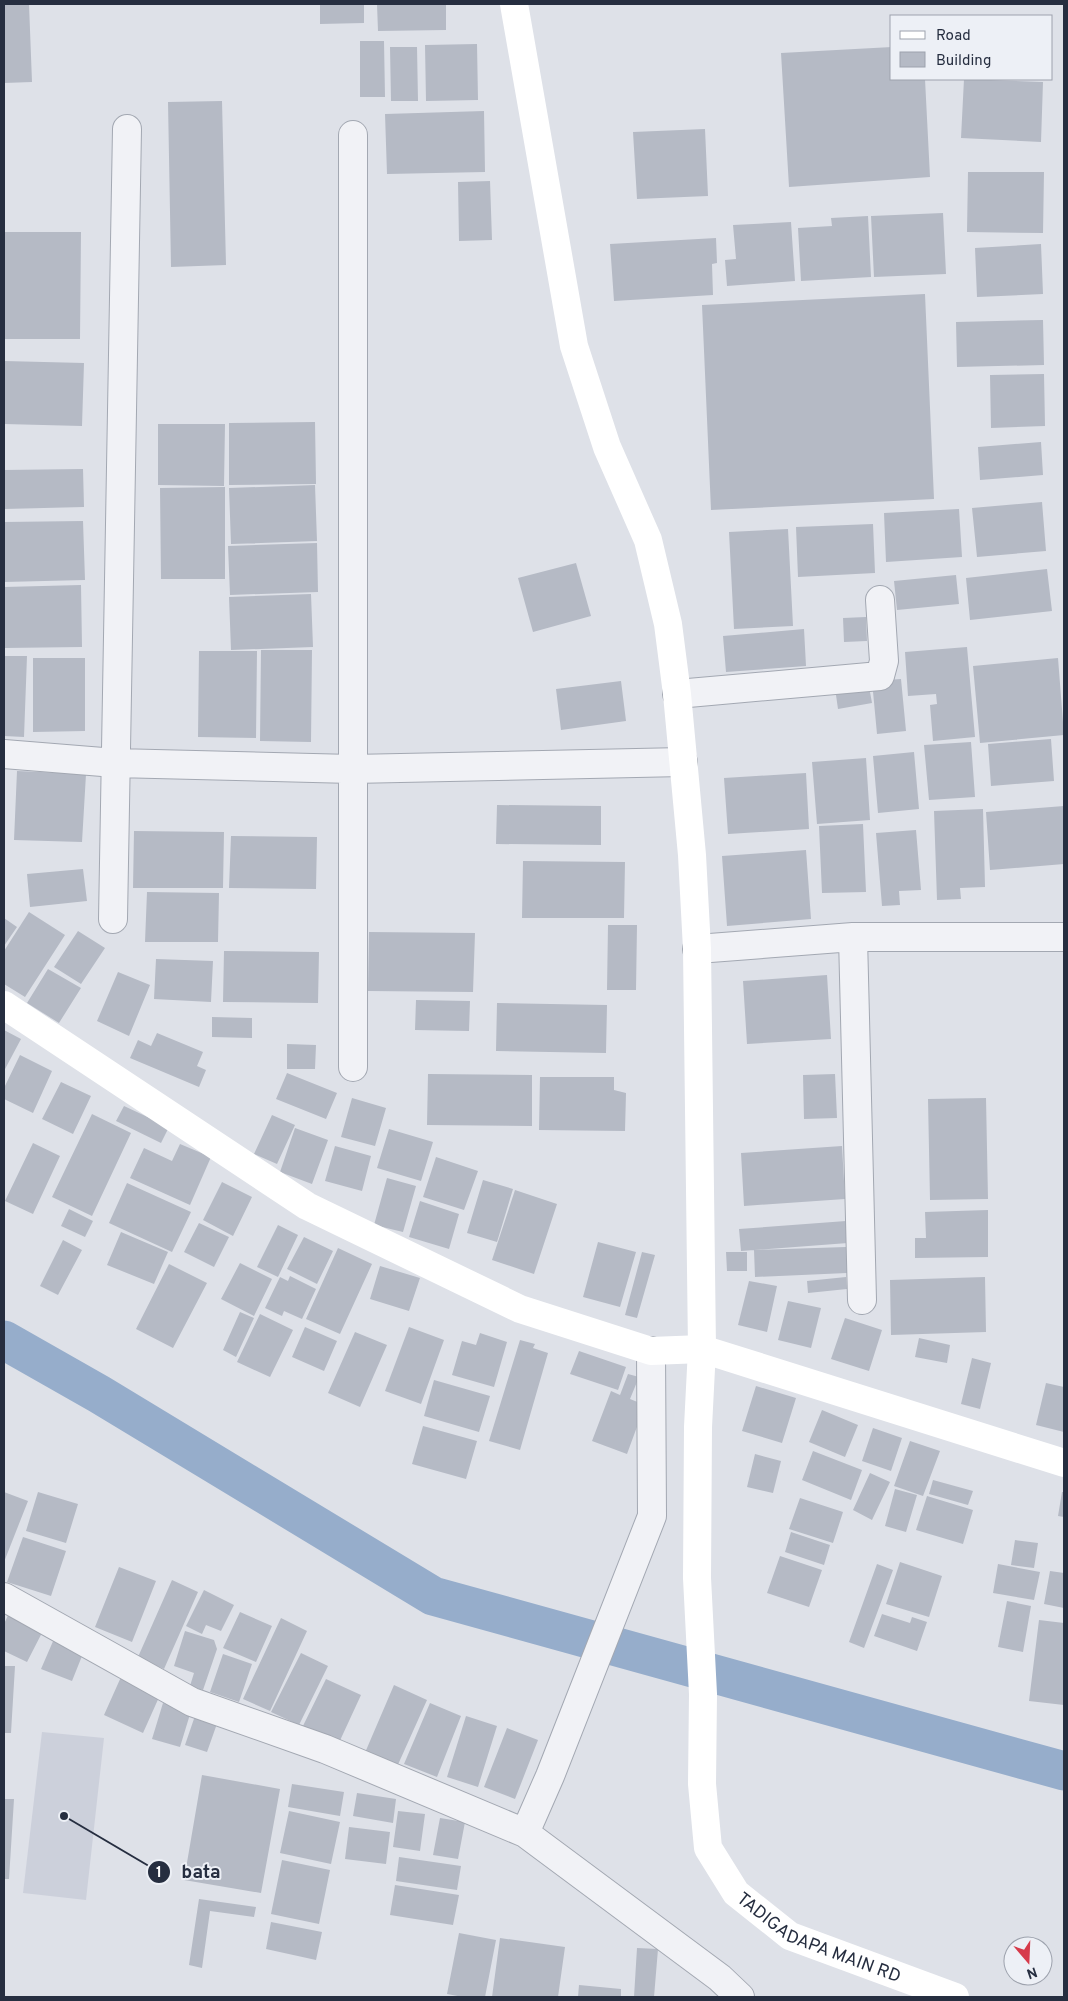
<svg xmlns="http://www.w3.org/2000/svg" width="1068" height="2001" viewBox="0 0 1068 2001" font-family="Overpass,sans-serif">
	<rect width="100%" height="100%" fill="#dee1e8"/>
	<!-- built -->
	<path fill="#ccd0db" d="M42,1732L104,1738L86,1900L23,1893Z"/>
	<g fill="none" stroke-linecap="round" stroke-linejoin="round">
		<!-- canal -->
		<path stroke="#96adcb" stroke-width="39" d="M4,1340L99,1394L433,1596L1064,1771"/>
	</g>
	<!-- building -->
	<path fill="#b5bac5" d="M4,4H29L32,82L4,83Z
		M320,4H364V23L320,24Z
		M377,4H446V30L378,31Z
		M360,41H384L385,97H360Z
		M477,44L478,100L426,101L425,45Z
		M390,47H417L418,101H391Z
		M892,47V79H925L930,177L789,187L781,53Z
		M964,79L1043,82L1041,142L961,138Z
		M222,101L226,265L171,267L168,102Z
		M484,111L485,172L387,174L385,114Z
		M705,129L708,196L637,199L633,132Z
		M968,172H1044L1043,233L967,232Z
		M490,181L492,240L459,241L458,182Z
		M943,213L946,274L874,277L871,216Z
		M868,216L871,277L801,281L798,228L832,226L831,218Z
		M791,222L795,281L727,286L725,260L736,259L733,225Z
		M4,232H81L80,339H4Z
		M716,238L717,263L712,264L713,295L614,301L610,244Z
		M1041,244L1043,294L977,297L975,248Z
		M925,294L934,499L711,510L702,305Z
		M1043,320L1044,365L957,367L956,322Z
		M4,361L84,363L82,426L4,424Z
		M1044,374L1045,426L991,428L990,375Z
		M315,422L316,484L229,485V423Z
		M158,424H225L224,486L158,485Z
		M1041,442L1043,475L980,480L978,447Z
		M83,469L84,507L4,509V470Z
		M315,485L317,541L231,544L229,488Z
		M225,487V579H161L160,488Z
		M1042,502L1046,551L977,557L972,508Z
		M959,509L962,557L886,562L884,513Z
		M83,521L85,580L4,582V522Z
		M873,524L875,573L798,577L796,527Z
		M788,529L793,626L734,629L729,532Z
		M317,543L318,592L230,595L228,546Z
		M576,563L591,616L533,632L518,578Z
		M1047,569L1052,611L970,620L966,578Z
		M956,575L959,604L897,610L894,581Z
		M81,585L82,647L4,648V587Z
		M311,594L313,647L231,650L229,597Z
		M866,617L867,641L844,642L843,618Z
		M804,629L806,666L726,672L723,636Z
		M967,647L975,737L933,741L930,705L937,704L936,694L908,696L905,652Z
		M261,650H312L311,742L260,741Z
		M199,651H257L256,738L198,737Z
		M4,656H27L24,737L4,736Z
		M33,658H85V731L33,732Z
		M1058,658L1064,735L980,743L973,666Z
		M901,679L906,731L877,734L872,681Z
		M621,681L626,721L561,730L556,689Z
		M868,681L872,703L838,709L835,688Z
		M1051,739L1054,781L991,786L988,744Z
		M971,742L975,797L929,800L924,745Z
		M914,752L919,809L878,813L873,756Z
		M866,758L870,820L817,824L812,762Z
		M17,771L86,774L82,842L14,840Z
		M806,773L809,829L728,834L724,778Z
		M497,805L601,806V845L496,844Z
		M1064,806V864L990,870L986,812Z
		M983,809L985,887L960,888L961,899L937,900L934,811Z
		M863,824L866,892L822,893L819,826Z
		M916,830L921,890L899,891L900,905L882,906L876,833Z
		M134,831L224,832L223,888H133Z
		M231,836L317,837L316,889L229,888Z
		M806,850L811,919L727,926L722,856Z
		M523,861L625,862L624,918H522Z
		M83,869L87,901L30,907L27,874Z
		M147,892L219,893L218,942H145Z
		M29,912L65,935L25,997L4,984V951Z
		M4,918L17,927L4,946Z
		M608,925H637L636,990H607Z
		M78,931L105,948L81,984L54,967Z
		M369,932L475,933L473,992L368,991Z
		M224,951L319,952L318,1003L223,1002Z
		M156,959L213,961L211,1002L154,999Z
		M48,969L81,988L59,1023L27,1003Z
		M118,972L150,985L129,1036L97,1021Z
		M827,975L831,1039L747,1044L743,981Z
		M416,1000L470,1001L469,1031L415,1030Z
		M497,1003L607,1005L606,1053L496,1051Z
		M212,1017L252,1018V1038L212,1037Z
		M4,1030L21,1039L4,1071Z
		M157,1033L203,1052L197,1066L206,1070L199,1087L130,1058L138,1040L151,1046Z
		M287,1044L316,1045L315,1069H287Z
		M20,1055L52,1071L33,1113L4,1099V1088Z
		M287,1073L337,1093L326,1119L276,1099Z
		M428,1074L532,1075V1126L427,1125Z
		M835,1074L837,1118L804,1119L803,1075Z
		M540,1077H614V1090L626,1093L625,1131L539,1130Z
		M61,1082L91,1096L73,1134L42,1119Z
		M352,1098L386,1108L375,1146L341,1137Z
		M986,1098L988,1199L930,1200L928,1099Z
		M124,1106L169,1127L161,1143L116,1121Z
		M92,1114L131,1133L92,1216L52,1197Z
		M272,1115L295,1125L277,1164L254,1154Z
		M295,1128L328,1140L312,1184L280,1172Z
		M389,1129L433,1142L421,1181L377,1168Z
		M33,1143L60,1156L33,1214L5,1201Z
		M180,1144L211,1157L190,1205L130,1178L144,1148L172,1161Z
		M335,1146L371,1156L362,1191L325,1181Z
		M842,1146L845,1199L744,1206L741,1153Z
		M436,1157L478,1171L464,1210L423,1197Z
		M387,1178L416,1186L403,1232L374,1225Z
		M483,1180L513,1189L497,1242L467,1233Z
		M222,1182L252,1197L233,1236L203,1220Z
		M127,1183L191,1212L172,1252L109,1223Z
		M515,1190L557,1204L534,1274L492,1260Z
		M420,1201L459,1214L449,1249L409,1237Z
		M69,1209L93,1221L85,1237L61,1226Z
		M988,1210V1257L915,1258V1238H926L925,1212Z
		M846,1221L848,1243L741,1251L739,1229Z
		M199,1223L229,1237L214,1267L184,1252Z
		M278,1225L298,1235L278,1277L257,1267Z
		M121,1232L168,1252L154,1284L107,1265Z
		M304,1237L333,1251L317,1284L287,1269Z
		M63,1240L82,1250L58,1295L40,1286Z
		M598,1242L636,1252L620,1307L583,1297Z
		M846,1247L847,1273L755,1277L754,1250Z
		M338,1248L372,1264L340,1334L306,1319Z
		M642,1252L655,1255L637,1318L625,1315Z
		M726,1252H747V1271H727Z
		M240,1263L272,1279L254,1316L221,1299Z
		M169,1264L207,1283L173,1348L136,1329Z
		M380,1266L420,1278L409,1311L370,1299Z
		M290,1276L316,1289L302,1319L284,1311L282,1316L265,1308L280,1277L288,1281Z
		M846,1277L847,1289L808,1293L807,1281Z
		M985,1277L986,1332L891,1335L890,1280Z
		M749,1281L777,1286L767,1332L738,1325Z
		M788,1301L821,1308L811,1348L778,1340Z
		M240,1312L254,1318L236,1357L223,1350Z
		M260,1314L293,1330L270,1377L237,1362Z
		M845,1318L882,1330L869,1371L831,1359Z
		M305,1327L337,1341L324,1371L292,1357Z
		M409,1327L444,1340L421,1404L385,1391Z
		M355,1332L387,1345L360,1407L328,1393Z
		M480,1333L507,1342L494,1387L452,1375L462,1341L476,1345Z
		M919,1338L950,1345L947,1363L915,1357Z
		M520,1340L535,1344L533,1348L548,1353L520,1450L489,1441Z
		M579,1351L626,1367L618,1390L570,1374Z
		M972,1358L991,1363L980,1409L961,1404Z
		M628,1374L639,1377L630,1399L645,1405L627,1454L592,1441L611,1391L620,1395Z
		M434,1380L490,1396L479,1432L424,1416Z
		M1046,1383L1064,1387V1432L1036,1425Z
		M756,1386L796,1398L782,1443L742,1431Z
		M822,1410L858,1425L845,1457L809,1442Z
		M423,1426L477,1441L466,1479L412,1464Z
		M873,1428L902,1438L891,1471L862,1461Z
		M910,1441L940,1451L923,1496L894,1486Z
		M813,1451L862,1470L851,1500L802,1480Z
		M755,1454L781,1461L773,1493L747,1487Z
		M870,1473L890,1482L872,1520L853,1510Z
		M933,1480L973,1491L968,1505L929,1494Z
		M895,1489L917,1495L906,1532L885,1526Z
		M4,1492L28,1501L4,1562Z
		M38,1492L78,1504L66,1543L26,1531Z
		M1062,1492H1064V1517L1058,1516Z
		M927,1496L973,1510L963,1544L916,1530Z
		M800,1498L843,1512L833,1543L789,1529Z
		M791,1532L830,1545L824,1565L785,1552Z
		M23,1537L66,1551L51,1596L7,1582Z
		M1015,1540L1038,1543L1034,1568L1011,1565Z
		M780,1556L822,1570L809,1607L767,1593Z
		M900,1562L942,1576L929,1617L886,1604Z
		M877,1564L893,1570L864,1648L849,1642Z
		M998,1564L1040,1572L1034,1600L993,1593Z
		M119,1567L156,1581L132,1642L95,1627Z
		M1050,1571L1064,1573V1608L1044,1604Z
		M172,1580L198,1592L164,1669L138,1657Z
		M204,1590L234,1605L221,1631L206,1625L202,1634L186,1626Z
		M1007,1601L1031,1606L1023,1652L998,1647Z
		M11,1609L46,1625L27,1662L4,1651V1624Z
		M240,1612L272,1626L256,1662L223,1648Z
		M882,1614L910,1623L912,1617L927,1622L917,1651L874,1636Z
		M281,1618L307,1631L270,1711L243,1699Z
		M1039,1620L1064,1623V1705L1029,1701Z
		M185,1631L214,1640L217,1649L203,1690L190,1686L194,1673L174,1666Z
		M54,1639L84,1651L72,1681L41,1669Z
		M301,1653L328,1666L299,1725L271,1712Z
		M223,1654L252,1664L239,1702L210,1692Z
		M4,1666H15L11,1733H4Z
		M121,1677L160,1695L143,1733L104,1715Z
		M326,1679L361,1695L337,1747L301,1730Z
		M394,1685L427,1700L396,1769L364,1755Z
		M163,1703L191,1711L180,1747L152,1739Z
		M430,1703L461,1716L437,1777L404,1764Z
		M197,1710L219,1718L207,1752L185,1745Z
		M466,1716L497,1726L478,1787L447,1777Z
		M507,1728L538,1740L515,1799L484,1787Z
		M202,1775L280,1789L261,1893L184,1880Z
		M292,1784L344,1792L340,1816L288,1807Z
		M357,1793L396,1799L393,1823L353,1816Z
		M4,1799H14L9,1879H4Z
		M289,1811L340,1822L331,1864L280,1853Z
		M398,1811L425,1814L420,1851L393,1847Z
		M440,1818L465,1822L458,1859L433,1855Z
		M349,1827L390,1832L386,1864L345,1859Z
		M399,1857L461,1866L457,1890L396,1881Z
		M282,1860L330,1870L319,1924L271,1914Z
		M395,1885L459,1895L453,1925L390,1915Z
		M199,1899L256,1907L254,1917L210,1911L202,1968L189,1965Z
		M271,1922L322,1932L316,1960L266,1949Z
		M459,1933L496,1940L485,1997H463L447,1994Z
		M500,1938L565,1947L558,1997H492Z
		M637,1948L658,1949L654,1997H634Z
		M579,1985L621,1989V1997H578Z"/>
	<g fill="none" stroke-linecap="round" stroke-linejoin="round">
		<!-- street casing -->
		<g stroke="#a3a8b2" stroke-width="30">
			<path id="street" d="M677,694L880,676L884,661L880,600
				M4,754L115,763L352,769L683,762
				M113,919L127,129
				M853,937L862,1300
				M697,949L853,937H1064
				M353,1067V135
				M4,1597L192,1702L325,1749L525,1833L720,1978L740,1997
				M525,1833L550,1776L652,1516L651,1351"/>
		</g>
		<!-- street -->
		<use href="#street" stroke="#f1f2f6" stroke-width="28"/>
		<!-- secondary -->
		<g stroke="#fff" stroke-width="28">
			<path id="s1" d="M514,4L574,346L607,447L648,540L668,624L677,694L692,855L697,949L702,1349L698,1427L697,1578L703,1694L702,1784L708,1848L736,1893L790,1936L955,1997"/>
			<path d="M4,1005L307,1206L520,1309L651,1351L702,1349L1064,1463"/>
		</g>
	</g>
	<g text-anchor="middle" stroke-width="4" stroke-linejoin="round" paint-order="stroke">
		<!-- street labels -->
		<g font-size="18" fill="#262e40" stroke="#edf0f6">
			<text dy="6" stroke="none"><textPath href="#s1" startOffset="2016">TADIGADAPA MAIN RD</textPath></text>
		</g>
	</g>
	<!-- callouts -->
	<path fill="none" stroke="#262e40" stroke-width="2" d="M64 1816L159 1872"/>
	<g fill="#262e40" stroke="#edf0f6" stroke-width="2">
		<circle cx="64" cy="1816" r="5"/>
		<circle cx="159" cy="1872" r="12"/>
	</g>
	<g font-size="15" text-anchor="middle" font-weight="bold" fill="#fff">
		<text x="159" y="1877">1</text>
	</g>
	<g font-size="19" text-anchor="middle" font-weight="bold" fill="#262e40" stroke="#edf0f6" stroke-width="4" stroke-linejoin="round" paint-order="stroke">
		<text x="201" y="1878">bata</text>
	</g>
	<!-- border -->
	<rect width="1068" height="2001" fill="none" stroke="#262e40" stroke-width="10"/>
	<!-- legend -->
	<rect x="890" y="15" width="162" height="65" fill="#edf0f6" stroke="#9da2ad"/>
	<rect x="900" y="31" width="25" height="8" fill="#ffffff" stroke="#9da2ad"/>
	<text x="936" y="40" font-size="15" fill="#262e40">Road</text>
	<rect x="900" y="52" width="25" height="15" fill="#b5bac5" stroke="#9da2ad"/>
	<text x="936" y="65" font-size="15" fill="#262e40">Building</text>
	<!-- north arrow -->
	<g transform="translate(1028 1961) rotate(161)"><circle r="24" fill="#edf0f6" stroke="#9da2ad"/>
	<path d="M0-4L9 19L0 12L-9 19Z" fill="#d63a4a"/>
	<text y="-8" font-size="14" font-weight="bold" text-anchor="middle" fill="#262e40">N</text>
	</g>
</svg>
